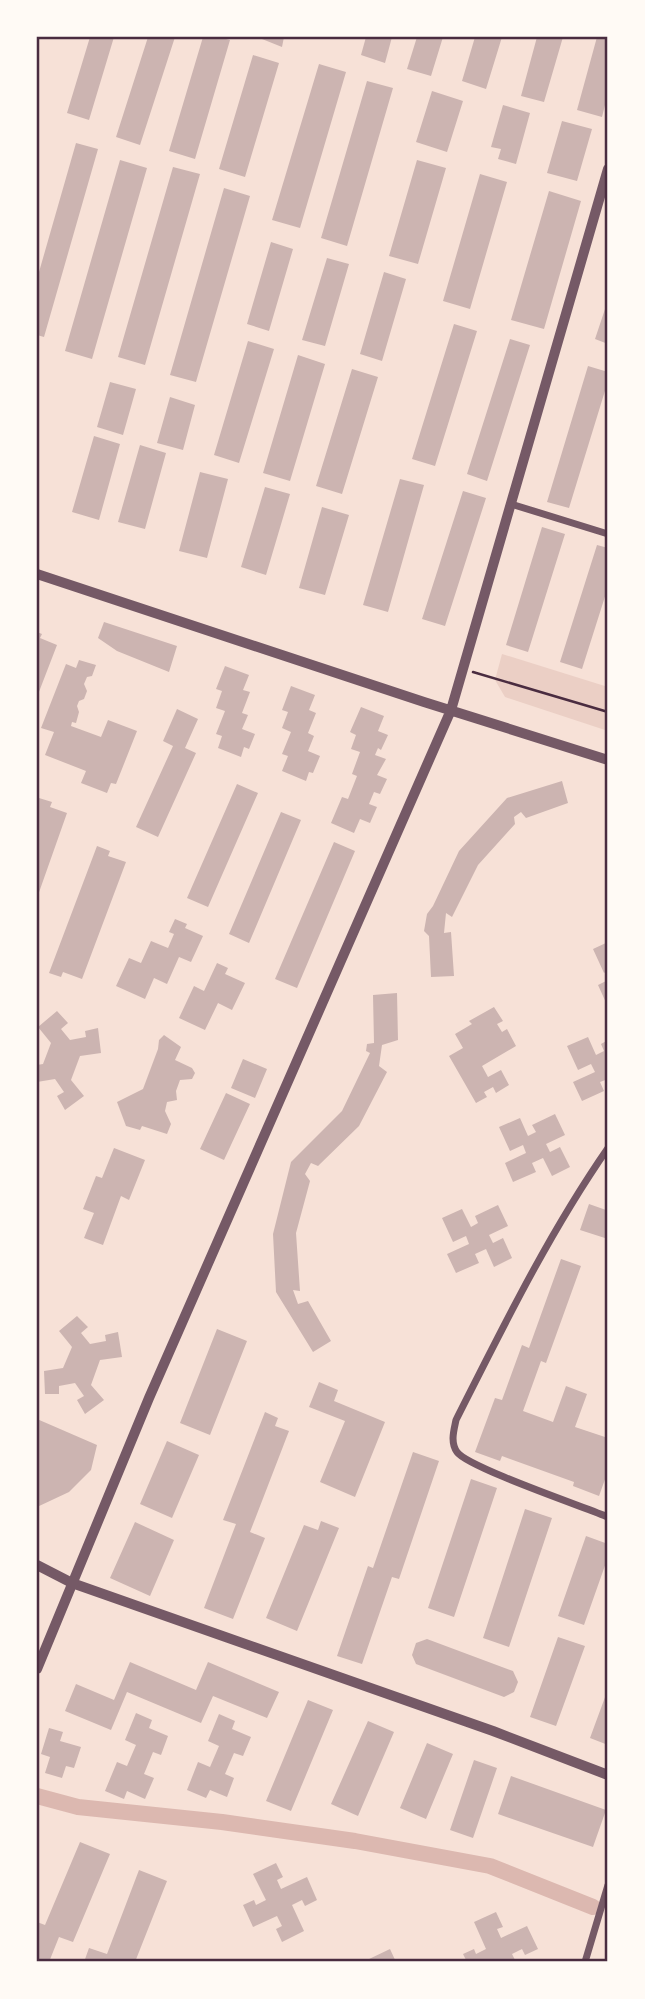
<svg xmlns="http://www.w3.org/2000/svg" width="645" height="1999" viewBox="0 0 645 1999" font-family="'Roboto Condensed',sans-serif">
	<rect width="100%" height="100%" fill="#f7e1d7"/>
	<!-- green -->
	<path fill="#ebcfc5" d="M502,654L608,687V731L505,697L495,680Z"/>
	<g fill="none" stroke-linecap="round" stroke-linejoin="round">
		<!-- canal -->
		<path stroke="#dcb8b0" stroke-width="16" d="M37,1796L78,1807L222,1822L355,1841L490,1866L593,1907"/>
	</g>
	<!-- building -->
	<path fill="#ccb4b1" d="M90,37H114L89,120L67,113Z
		M148,37H175L140,145L116,137Z
		M203,37H218L230,40L195,159L169,151Z
		M257,37H284L282,47Z
		M366,37H392L385,63L361,55Z
		M417,37H443L431,76L407,69Z
		M475,37H502L486,89L462,81Z
		M537,37H563L544,102L521,96Z
		M597,37H608V93L602,117L577,110Z
		M253,55L279,63L245,177L219,169Z
		M319,64L346,72L300,228L272,220Z
		M367,81L393,88L347,246L321,238Z
		M432,91L463,101L447,152L416,142Z
		M503,105L530,113L516,164L498,159L501,149L491,147Z
		M562,121L592,129L577,181L547,173Z
		M76,143L98,149L44,337L37,335V279Z
		M120,160L147,168L92,359L65,351Z
		M417,160L446,168L418,264L389,256Z
		M173,167L200,174L145,365L118,357Z
		M480,174L507,182L470,309L443,301Z
		M224,188L250,196L196,382L170,375Z
		M549,191L581,201L544,329L511,320Z
		M271,242L293,249L269,331L247,324Z
		M327,258L349,264L325,346L302,340Z
		M384,272L406,279L382,361L360,354Z
		M608,300V344L595,339Z
		M454,324L477,331L435,466L412,459Z
		M510,339L530,345L487,481L467,474Z
		M248,341L274,349L239,463L214,455Z
		M298,355L325,364L290,481L263,473Z
		M588,366L608,372V381L569,508L547,502Z
		M352,369L378,377L342,494L316,486Z
		M110,382L136,389L123,435L97,427Z
		M170,397L195,405L183,450L157,443Z
		M94,436L120,444L99,520L72,512Z
		M140,445L166,453L145,529L118,522Z
		M200,472L228,479L207,558L179,551Z
		M400,479L424,485L388,612L363,605Z
		M265,487L290,494L266,575L241,567Z
		M463,491L486,498L445,626L422,619Z
		M322,507L349,515L325,595L299,588Z
		M542,527L565,534L528,652L506,645Z
		M597,545L608,548V587L582,669L560,662Z
		M104,622L177,646L169,672L117,651L98,638Z
		M37,632L42,634L40,638L57,645L37,697Z
		M79,660L96,665L92,676L87,677L84,684L87,691L84,699L79,701L77,706L79,712L76,723L72,722L71,726L101,737L108,720L137,731L116,784L111,783L107,793L81,783L86,771L45,755L54,732L41,728L66,664L76,668Z
		M225,666L249,675L243,690L250,692L242,713L248,715L242,729L255,734L249,749L244,747L241,757L218,748L222,736L216,734L225,711L216,708L222,691L216,689Z
		M291,686L315,695L309,710L316,713L308,733L314,736L308,751L320,756L313,773L309,772L306,781L282,771L288,756L282,754L291,732L282,728L288,712L282,710Z
		M361,707L384,716L378,731L388,735L381,750L378,748L375,755L386,759L377,775L387,779L380,794L374,792L369,804L377,807L370,823L360,819L354,833L331,823L342,797L348,799L357,776L352,774L360,752L351,749L356,735L350,732Z
		M177,709L198,719L185,748L196,753L158,837L136,827L173,746L163,741Z
		M562,781L568,803L526,818L521,812L514,817L515,824L478,865L452,917L446,913L444,933L451,932L454,976L431,977L429,936L424,931L427,914L433,906L459,851L507,798Z
		M237,784L258,793L208,907L187,898Z
		M39,798L52,802L50,807L67,813L37,898V803Z
		M281,812L301,820L249,943L229,934Z
		M334,842L355,851L297,988L275,979Z
		M97,846L110,851L108,856L126,862L82,979L63,972L61,977L49,973Z
		M175,919L187,924L185,928L203,936L191,962L179,957L167,984L154,978L145,999L116,986L129,958L141,963L151,941L168,948L174,934L169,932Z
		M608,942V970L604,973L593,949Z
		M217,963L228,968L225,974L245,983L232,1010L218,1003L205,1030L179,1018L194,986L204,991Z
		M608,980V1007L598,985Z
		M397,993L398,1040L382,1045L379,1066L387,1072L359,1126L318,1166L311,1163L305,1174L310,1181L296,1233L300,1291L293,1290L298,1304L308,1301L331,1341L313,1352L276,1292L273,1234L291,1162L342,1111L370,1053L366,1051L367,1044L374,1043L373,995Z
		M494,1007L503,1021L497,1024L502,1032L507,1029L516,1046L482,1066L488,1077L501,1070L509,1085L496,1093L493,1087L484,1092L487,1097L476,1103L449,1056L463,1048L455,1034L472,1024L469,1021Z
		M57,1011L68,1023L61,1029L70,1040L86,1037L85,1031L98,1028L101,1053L80,1056L71,1080L84,1096L65,1110L57,1096L64,1092L55,1079L37,1082V1065L43,1064L51,1043L38,1027Z
		M164,1035L181,1047L175,1060L192,1068L195,1073L192,1079L180,1080L176,1091L177,1100L167,1102L165,1111L171,1124L167,1134L142,1126L140,1130L126,1126L117,1102L143,1089L158,1049L159,1040Z
		M588,1037L596,1055L604,1051L601,1044L608,1040V1079L600,1082L604,1091L582,1101L573,1082L595,1072L591,1064L578,1070L567,1046Z
		M243,1059L267,1069L255,1098L231,1088Z
		M226,1093L250,1104L224,1160L200,1149Z
		M555,1114L565,1135L546,1144L550,1152L560,1147L570,1167L552,1176L543,1158L532,1163L536,1172L513,1182L505,1163L526,1153L523,1145L510,1151L499,1127L520,1118L528,1136L536,1132L532,1125Z
		M114,1148L145,1160L129,1200L121,1196L103,1245L84,1238L94,1213L83,1209L96,1176L102,1178Z
		M589,1204L606,1210L608,1205V1239L580,1230Z
		M498,1205L508,1226L489,1235L493,1243L503,1238L512,1258L494,1267L486,1249L475,1254L479,1263L456,1273L447,1254L469,1244L466,1236L453,1242L442,1218L462,1209L471,1227L478,1223L475,1216Z
		M561,1259L581,1266L546,1363L541,1361L523,1411L553,1422L566,1386L587,1394L575,1427L605,1437L608,1429V1471L599,1496L573,1486L574,1482L502,1456L500,1461L475,1452L495,1398L502,1400L522,1345L529,1348Z
		M77,1316L88,1327L81,1333L90,1344L106,1341L105,1335L118,1332L122,1357L100,1360L91,1385L104,1400L85,1414L77,1400L84,1396L75,1383L59,1386V1394H45L44,1371L63,1368L72,1347L59,1331Z
		M217,1329L247,1341L210,1435L180,1423Z
		M319,1382L338,1390L334,1401L385,1422L355,1497L320,1482L345,1421L309,1407Z
		M265,1412L278,1418L275,1426L289,1431L250,1532L265,1538L233,1619L204,1608L236,1524L223,1520Z
		M37,1419L97,1445L91,1470L69,1492L37,1507Z
		M167,1441L199,1455L172,1518L140,1504Z
		M413,1452L439,1461L399,1579L392,1577L362,1664L337,1656L368,1566L373,1568Z
		M471,1479L497,1488L454,1617L428,1608Z
		M525,1509L552,1518L509,1647L483,1638Z
		M321,1521L339,1528L297,1631L266,1618L304,1525L318,1530Z
		M135,1522L174,1540L150,1596L110,1578Z
		M586,1536L608,1544V1557L584,1625L558,1616Z
		M558,1637L585,1646L556,1726L530,1717Z
		M427,1639L513,1671L518,1682L514,1692L504,1697L416,1664L412,1655L416,1643Z
		M130,1662L196,1690L208,1662L279,1692L267,1718L213,1696L201,1723L127,1692L111,1730L65,1711L76,1684L114,1700Z
		M608,1689V1745L590,1738Z
		M308,1700L333,1710L291,1811L266,1801Z
		M136,1713L152,1720L149,1728L168,1736L161,1755L153,1752L144,1774L154,1778L145,1799L127,1791L124,1799L105,1791L117,1762L127,1766L136,1745L125,1740Z
		M219,1714L235,1721L232,1729L251,1737L243,1756L234,1753L225,1774L234,1778L227,1797L210,1790L206,1798L187,1790L198,1762L210,1767L219,1746L208,1741Z
		M368,1721L394,1732L358,1816L331,1804Z
		M49,1728L63,1732L60,1741L81,1747L74,1768L66,1766L62,1778L45,1773L50,1757L41,1754Z
		M427,1743L453,1754L426,1819L400,1808Z
		M474,1760L497,1768L473,1838L450,1830Z
		M511,1776L606,1810L593,1847L498,1814Z
		M80,1842L110,1854L73,1942L59,1937L49,1962H37V1922L45,1925Z
		M276,1863L283,1877L277,1880L281,1889L307,1877L317,1900L305,1906L302,1900L292,1905L304,1931L282,1942L276,1929L282,1926L277,1916L253,1927L243,1905L254,1900L256,1905L266,1900L253,1874Z
		M139,1870L167,1881L135,1962H84L89,1948L107,1954Z
		M496,1912L503,1927L497,1929L501,1938L527,1926L538,1949L525,1955L522,1949L512,1954L516,1962H467L463,1954L474,1949L476,1954L486,1949L474,1922Z
		M390,1949L396,1962H369L367,1960Z"/>
	<g fill="none" stroke-linecap="round" stroke-linejoin="round">
		<!-- path -->
		<path stroke="#4a2c40" stroke-width="2.5" d="M473,672L608,712"/>
		<!-- minor -->
		<path stroke="#755966" stroke-width="7" d="M511,504L608,534
			M608,1148C549,1233 503,1327 456,1420C454,1430 450,1442 457,1452C467,1467 584,1507 608,1517
			M585,1962L608,1885"/>
		<!-- tertiary -->
		<path stroke="#755966" stroke-width="10" d="M37,574L424,702L608,760
			M37,1565L72,1583L493,1731L608,1775
			M37,1669L149,1398L451,710L608,169"/>
	</g>
	<!-- border -->
	<rect width="645" height="1999" fill="none" stroke="#fffaf5" stroke-width="77"/>
	<rect x="38" y="38" width="568" height="1922" fill="none" stroke="#4a2c40" stroke-width="2.5"/>
</svg>
